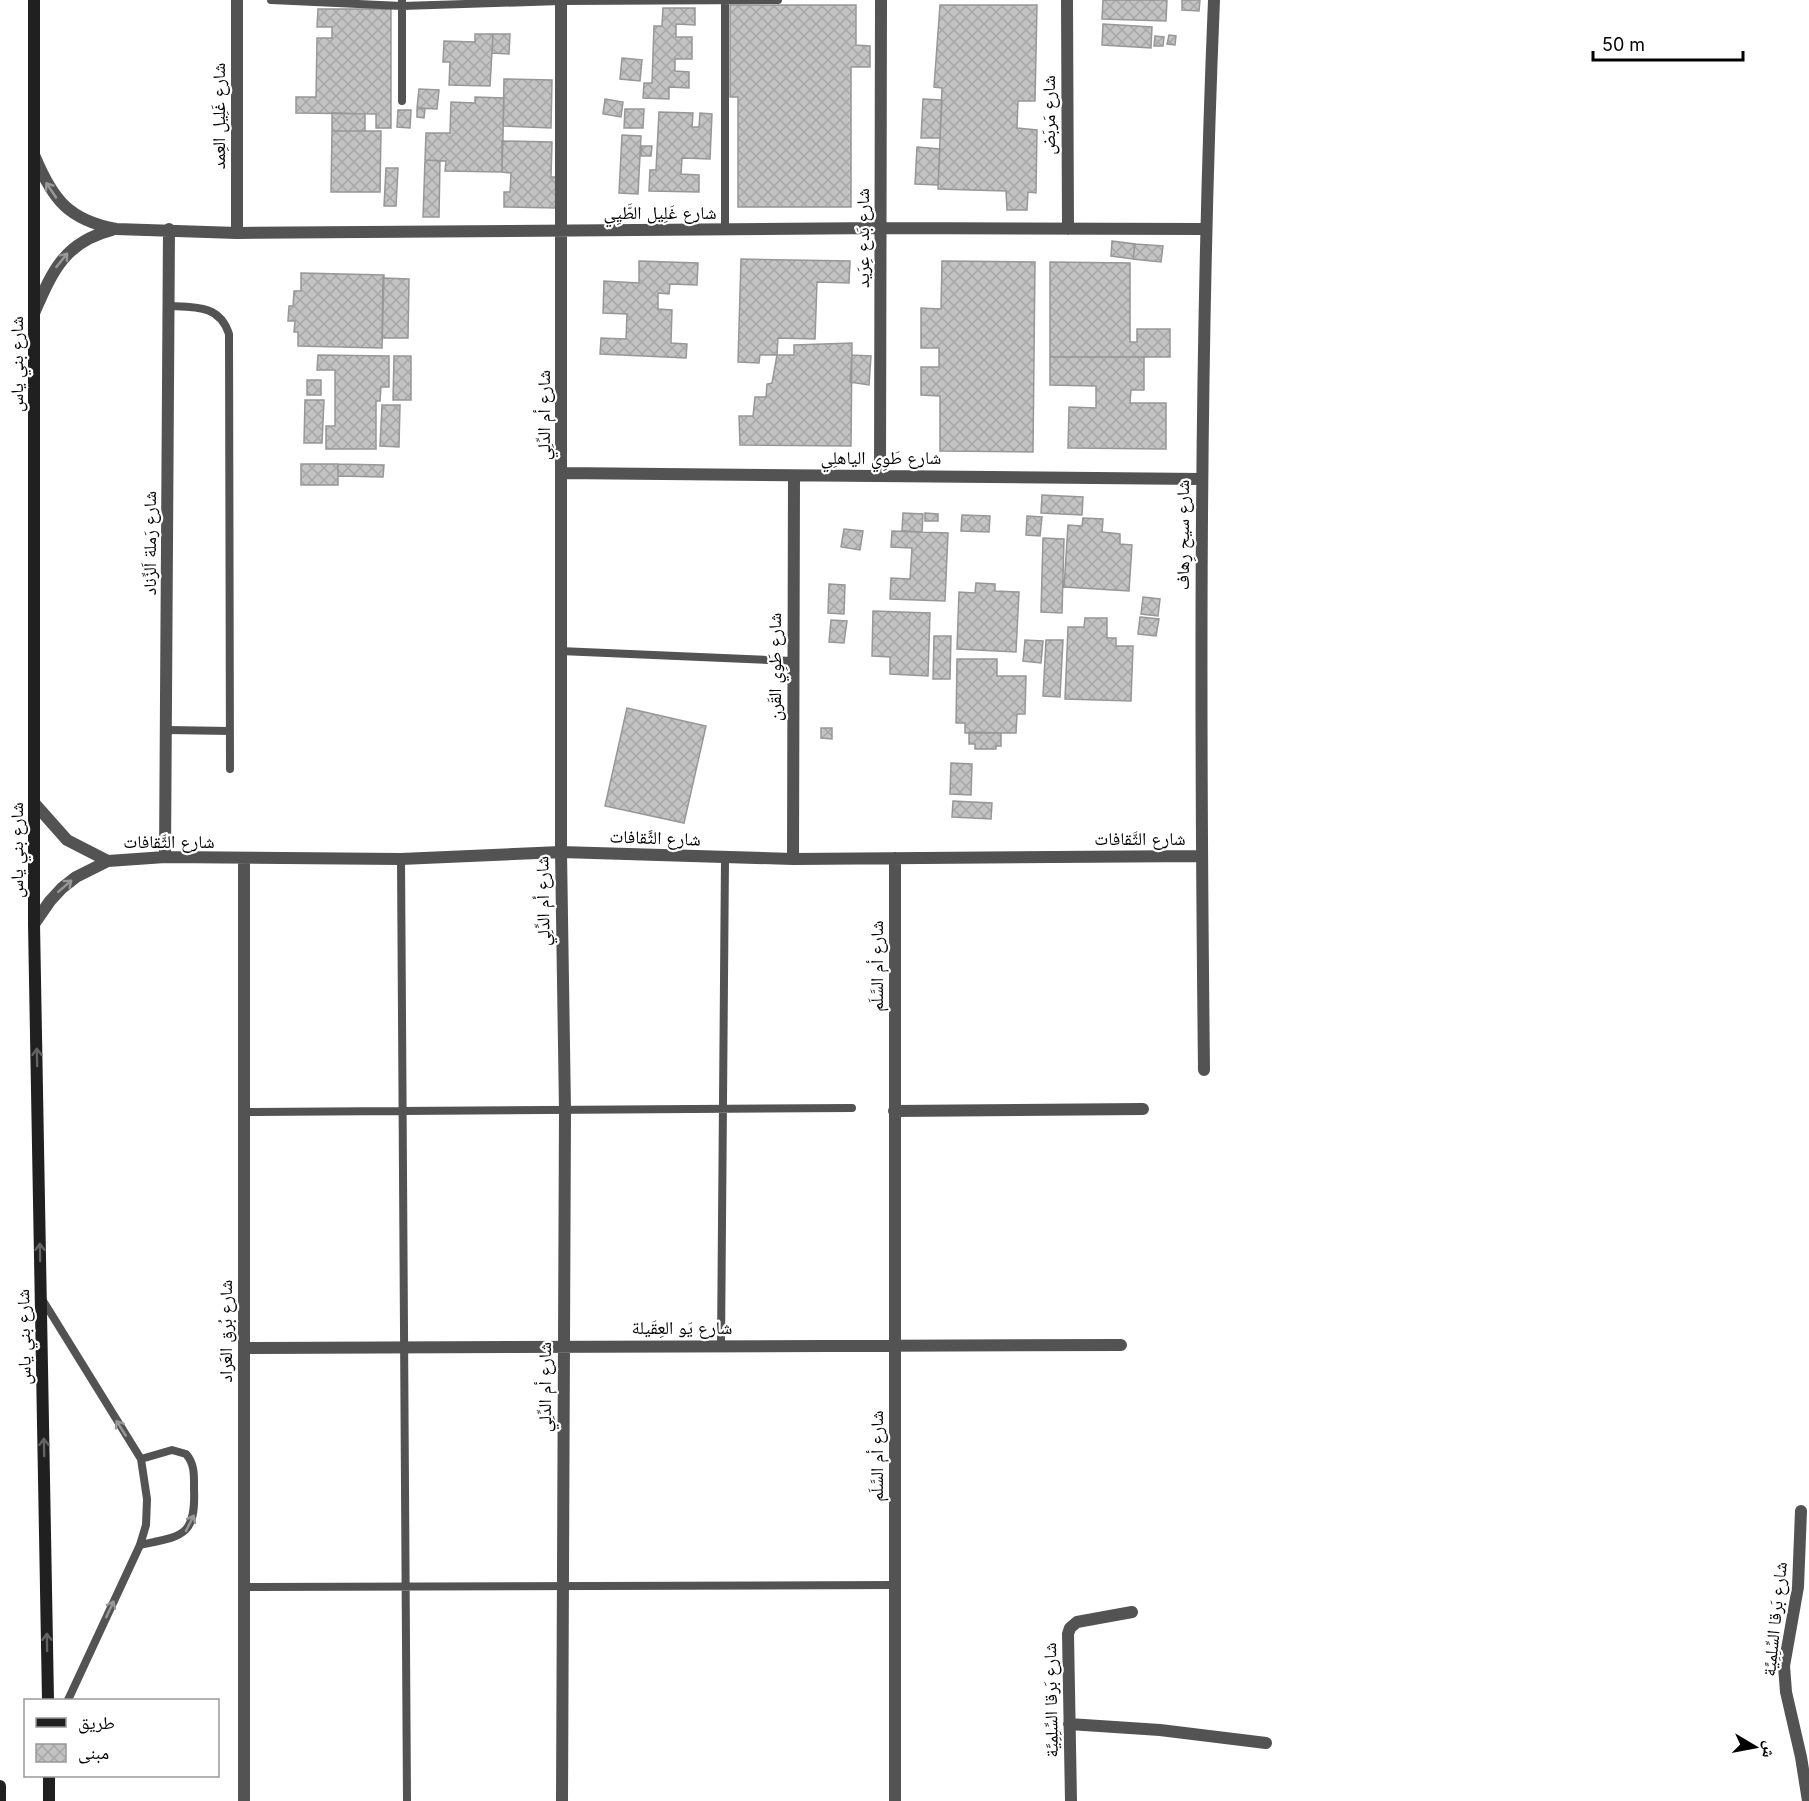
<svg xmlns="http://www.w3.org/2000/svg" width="1809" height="1801" viewBox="0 0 1809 1801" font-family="Inter,'Noto Naskh Arabic',sans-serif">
	<defs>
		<pattern id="building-cross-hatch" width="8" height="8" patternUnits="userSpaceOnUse" patternTransform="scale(1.5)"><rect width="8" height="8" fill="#c3c3c3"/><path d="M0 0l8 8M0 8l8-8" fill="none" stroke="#a6a6a6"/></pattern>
	</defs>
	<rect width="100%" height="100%" fill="#fff"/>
	<!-- building -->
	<path fill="url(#building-cross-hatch)" stroke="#979797" stroke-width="1.5" d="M1103,0H1167L1166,21L1102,19Z
		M1182,0H1200L1199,11L1182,10Z
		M730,5H856V45L870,46V67H851V207H738V97H730Z
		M940,5H1037L1035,101H1018L1017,128L1037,130L1036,193L1028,192L1027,210H1007L1006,191L938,189L942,88L934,87Z
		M663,8H695V25L676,24V37H692V59H675V71L689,72V88L669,87V99L643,98L644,83H652L654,26H662Z
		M318,9H391V128H376V114L296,113V97H316L317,38H332V27H317Z
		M1103,24L1152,27L1151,48L1102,45Z
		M475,34H493L490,86L449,85L450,62H443L444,41L475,42Z
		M493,34H510L509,54L492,53Z
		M1169,35L1176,36L1175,45L1167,44Z
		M1155,36L1164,37L1163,46H1154Z
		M622,58L642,60L640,81L620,79Z
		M504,79L552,80L551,128L503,126Z
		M419,89L439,90L437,109L417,108Z
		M475,97L504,98L502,172L445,171L446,161L425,160L426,133H450L451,102L475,103Z
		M605,99L623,102L621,117L603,114Z
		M923,99L942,100L940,138H921Z
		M417,108L425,109L424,118L417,117Z
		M625,109H644L643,128H624Z
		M398,110H411L410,128L397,127Z
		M659,112L693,113L692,127H699L700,113L712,114L710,159L682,158L681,174L699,175V192L649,191L650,170H656Z
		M332,113L365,114V131H332Z
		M332,131H381L380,192H331Z
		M622,135L641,136L638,194L619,193Z
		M502,141L552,142L551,177H558L557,208L504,207V192H510L511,173L502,172Z
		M642,146H652L651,156H641Z
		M917,147L940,149L938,185L915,184Z
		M425,160L440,161L439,217H423Z
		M386,168H398L396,206H384Z
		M1112,241L1135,244L1133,259L1111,256Z
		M1135,244L1163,246L1161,262L1133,259Z
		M741,259L850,261L849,283L817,282L815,339L778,338L777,355H760L759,363L738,362Z
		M639,261L698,263L697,285L670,284L669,294L658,293V309L672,310L671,343L687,344L686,358L600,354L601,338L626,339L627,314L603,313L604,281L639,283Z
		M942,261L1035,262L1033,452L940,451V396L921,395V367H939V348H921V308L941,309Z
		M1050,262L1130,263V342H1137V329H1170V357H1050Z
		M301,273L384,275L382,348L298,346V332H294L295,321H288L289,306H293L294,291H301Z
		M383,278L409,279L408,338H382Z
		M852,343L851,446L740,445L739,416H753L755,397H766L767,384L772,383L777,355H794V345Z
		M318,355L389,356V387H381L380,401H376V449H326V426H335V370H317Z
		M852,355L871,356L869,385L850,382Z
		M394,356H411V400H393Z
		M1050,357H1144V390H1131L1130,403H1166V449L1068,448L1069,407L1096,408V386L1050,385Z
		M307,380H321V395H307Z
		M305,400H324L322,443H304Z
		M382,405H400L399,447L380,446Z
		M301,464H338V485H301Z
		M338,464L384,465L383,477L338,476Z
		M1042,495L1083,497L1082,515L1041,513Z
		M903,513L923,514L922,532L902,531Z
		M925,513L938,514V521H925Z
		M962,515L990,516L989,532L961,531Z
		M1027,516L1042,517L1040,536L1026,535Z
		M1083,518L1103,519L1102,532L1120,534V544L1132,545L1129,591L1064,587L1068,525L1082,526Z
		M844,529L863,531L860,550L841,547Z
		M892,531L948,533L945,601L890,599L891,578L910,579L912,548L891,547Z
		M1043,538L1064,539L1062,613L1041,612Z
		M976,583L995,584V591L1019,592L1016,652L957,649L959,592L975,593Z
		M829,584L845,585L844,614L828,613Z
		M1143,597L1160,599L1158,616L1141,614Z
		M873,611L930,613L928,676L890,674V657L872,656Z
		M1140,617L1159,619L1156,636L1138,634Z
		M1085,618H1107V638H1116V646H1133L1131,701L1065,699L1068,627H1084Z
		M831,620L847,621L844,643L829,642Z
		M934,636H951L950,679H933Z
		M1025,640L1043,641L1041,663L1023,661Z
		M1046,640H1063L1060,697L1043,696Z
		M957,659H997V676H1026L1025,714H1017L1016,733H965V723H956Z
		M627,708L706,726L684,823L605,806Z
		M821,728H832V739L821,738Z
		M969,732L1001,733V746H996V749H975V744H969Z
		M951,763L972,764L971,795L950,794Z
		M953,801L992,803L991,819L952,817Z"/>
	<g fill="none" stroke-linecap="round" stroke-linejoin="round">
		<!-- lane -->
		<path stroke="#535353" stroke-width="8" d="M271,0L402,6L561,1L778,0
			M402,0V101
			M725,231V0
			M169,306C196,307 220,305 229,334L230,769
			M560,651L793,661
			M167,730L230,731
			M401,859L407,1801
			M244,1112L852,1108
			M42,1299L141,1459L147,1499L146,1525L140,1545L68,1700
			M721,1346L725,858
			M140,1545C182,1536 196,1537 194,1489C194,1476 195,1464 186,1454L172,1450L141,1459
			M244,1587L895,1585"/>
		<!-- street -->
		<path stroke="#535353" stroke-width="12" d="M237,0V233
			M561,0V852L565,1110L562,1801
			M1067,0L1068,229
			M35,157C53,200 69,220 116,229L237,233L881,228L1205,229
			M35,311C53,270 65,242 112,230
			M562,473L1201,479
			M880,476L881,0
			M35,804L67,840L108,861
			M165,857L169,229
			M793,859L794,476
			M244,860V1801
			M34,924L50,901L62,888L76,877L108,861L165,857L401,859L561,852L793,859L1202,856
			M1204,1070C1200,713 1199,357 1214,0
			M894,1111L1143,1109
			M244,1348L1121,1345
			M1801,1511L1798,1587L1784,1666L1786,1692L1801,1757L1808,1801
			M1069,1724L1160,1730L1266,1743
			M895,1801V858
			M1071,1801L1068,1634L1070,1628L1077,1622L1132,1612"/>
		<!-- secondary -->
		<path stroke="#202020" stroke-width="12" d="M34,0V924L48,1700
			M49,1776V1801
			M0,1786V1801"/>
	</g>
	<!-- one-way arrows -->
	<defs><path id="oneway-shaft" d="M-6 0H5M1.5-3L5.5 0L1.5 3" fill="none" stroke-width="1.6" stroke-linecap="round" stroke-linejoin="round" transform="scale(1.5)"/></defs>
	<g stroke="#989898">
		<use href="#oneway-shaft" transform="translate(51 190) rotate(-124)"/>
		<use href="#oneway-shaft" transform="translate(62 260) rotate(-51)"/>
		<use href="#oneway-shaft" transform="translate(65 886) rotate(-41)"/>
		<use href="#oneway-shaft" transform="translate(121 1428) rotate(-122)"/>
		<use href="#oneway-shaft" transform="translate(190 1523) rotate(-63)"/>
		<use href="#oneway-shaft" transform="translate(110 1609) rotate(-65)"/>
	</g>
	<g stroke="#636363">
		<use href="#oneway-shaft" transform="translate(37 1057) rotate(-91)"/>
		<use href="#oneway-shaft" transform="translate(40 1252) rotate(-91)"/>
		<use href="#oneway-shaft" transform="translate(44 1447) rotate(-91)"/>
		<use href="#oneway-shaft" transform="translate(47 1642) rotate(-91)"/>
	</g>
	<g text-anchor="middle" stroke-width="4.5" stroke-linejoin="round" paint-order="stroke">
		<!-- street labels -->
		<g font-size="18" fill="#000" stroke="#fff">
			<text transform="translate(1049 115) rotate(-90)" y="6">شارع مَربَض</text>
			<text transform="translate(219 116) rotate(-90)" y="6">شارع غَلِيل العِمد</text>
			<text x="660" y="219">شارع غَلِيل الطَّيِي</text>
			<text transform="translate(863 238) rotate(-90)" y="6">شارع بَدع عِرَيد</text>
			<text transform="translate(17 364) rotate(-90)" y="6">شارع بني ياس</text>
			<text transform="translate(544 415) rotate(-90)" y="6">شارع أم الدِّلِي</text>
			<text x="881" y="464">شارع طَوِي الياهلِي</text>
			<text transform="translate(1183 535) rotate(-90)" y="6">شارع سيح رِهاف</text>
			<text transform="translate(150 543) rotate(-90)" y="6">شارع رَملة اَلزِّناد</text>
			<text transform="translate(775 667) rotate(-90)" y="6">شارع طَوِي القَرن</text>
			<text transform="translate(655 838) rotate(2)" y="6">شارع الثَّقافات</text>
			<text x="1140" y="845">شارع الثَّقافات</text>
			<text x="169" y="848">شارع الثَّقافات</text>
			<text transform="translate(17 850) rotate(-90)" y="6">شارع بني ياس</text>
			<text transform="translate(543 901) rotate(-91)" y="6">شارع أم الدِّلِي</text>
			<text transform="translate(877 966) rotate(-90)" y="6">شارع أم السَّلَم</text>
			<text x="682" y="1334">شارع يَو العِقَيلة</text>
			<text transform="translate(226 1331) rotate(-90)" y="6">شارع بُرق العَراد</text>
			<text transform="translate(24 1337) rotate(-91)" y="6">شارع بني ياس</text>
			<text transform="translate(545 1387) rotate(-90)" y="6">شارع أم الدِّلِي</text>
			<text transform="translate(877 1456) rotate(-90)" y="6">شارع أم السَّلَم</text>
			<text transform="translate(1775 1619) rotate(-84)" y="6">شارع بَرقا السِّلِمِيَّة</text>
			<text transform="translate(1051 1700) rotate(-91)" y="6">شارع بَرقا السِّلِمِيَّة</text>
		</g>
	</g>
	<!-- legend -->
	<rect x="24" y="1699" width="195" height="78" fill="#ffffff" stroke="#999999" stroke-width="1.5"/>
	<rect x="36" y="1718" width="30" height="9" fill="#202020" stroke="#999999" stroke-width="1.5"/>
	<text x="78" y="1729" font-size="18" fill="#000000">طريق</text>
	<rect x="36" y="1744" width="30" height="18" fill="url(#building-cross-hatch)" stroke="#999999" stroke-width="1.5"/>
	<text x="78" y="1759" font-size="18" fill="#000000">مبنى</text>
	<!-- north arrow -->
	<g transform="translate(1755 1747) rotate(100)" stroke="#ffffff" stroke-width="4.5" paint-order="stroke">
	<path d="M0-4.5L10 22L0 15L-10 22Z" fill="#000000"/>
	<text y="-9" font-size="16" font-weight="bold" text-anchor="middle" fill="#000000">ش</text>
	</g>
	<!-- scale -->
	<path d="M1593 51v9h150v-9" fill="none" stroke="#000000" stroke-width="3"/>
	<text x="1602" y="51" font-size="18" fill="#000000" stroke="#ffffff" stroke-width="4.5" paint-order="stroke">50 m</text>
</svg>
